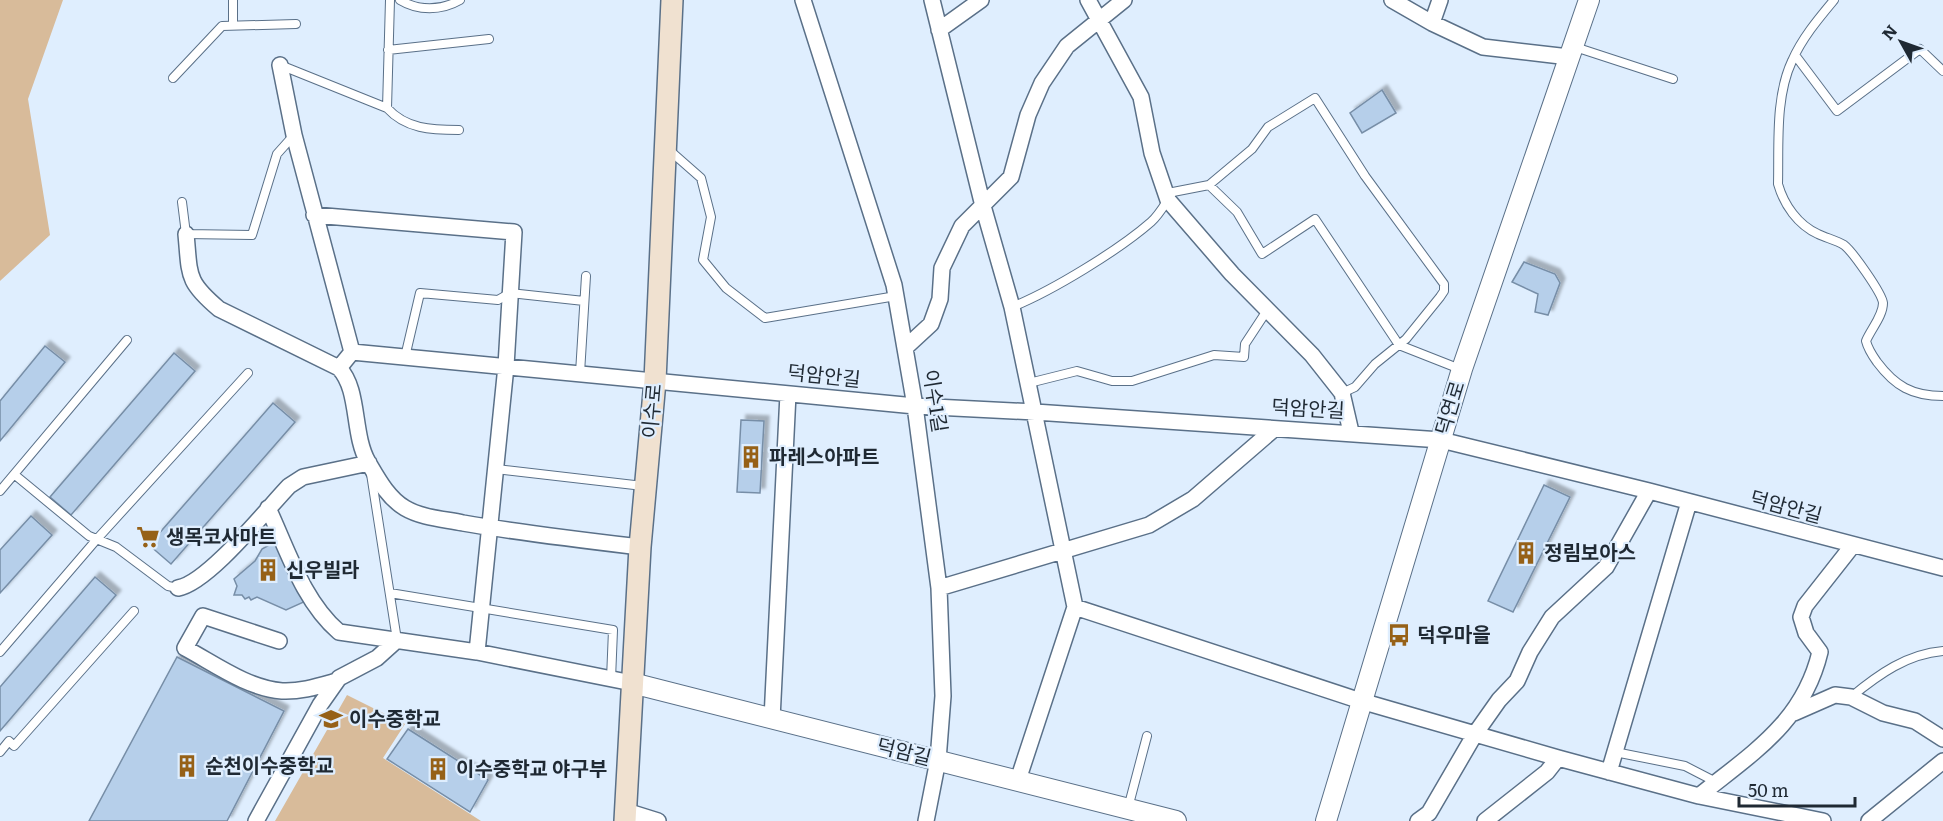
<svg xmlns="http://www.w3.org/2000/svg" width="1943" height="821" viewBox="0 0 1943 821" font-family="Literata,'Noto Sans KR',serif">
	<defs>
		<filter id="shadow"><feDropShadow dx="5" dy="-5" stdDeviation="1.5" flood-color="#0004"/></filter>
	</defs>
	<rect width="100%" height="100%" fill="#dfeefe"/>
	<!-- green -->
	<path fill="#d8bb9a" d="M0,0H63L28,99L50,235L0,281Z
		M347,695L405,724L383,758L481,821H275Z"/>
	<!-- building -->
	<path fill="#b6cfea" stroke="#778ea7" stroke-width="1.5" filter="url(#shadow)" d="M1382,90L1396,113L1362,133L1350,113Z
		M1524,262L1555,274L1560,283L1548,315L1535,312L1538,294L1512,282Z
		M45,346L65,362L0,441V401Z
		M174,353L195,371L71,515L50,497Z
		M273,403L295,422L171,564L149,545Z
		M741,420L764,421L760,493L737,492Z
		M1544,485L1570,497L1513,612L1488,601Z
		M31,516L52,535L0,593V550Z
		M278,540L306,601L286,610L257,597L251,600L249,597L245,599L242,595H234L237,586L234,579L255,561L262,549Z
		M95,577L116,595L0,731V687Z
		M177,657L284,711L227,821H89Z
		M408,729L488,780L470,812L387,759Z"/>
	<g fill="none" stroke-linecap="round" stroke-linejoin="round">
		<!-- service casing -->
		<g stroke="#5a7088" stroke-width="10">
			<path id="service" d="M233,0V24
				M400,0C418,11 441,11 460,0
				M1834,0C1819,18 1802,38 1792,61C1775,97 1779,145 1778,184C1784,205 1798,225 1818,234C1826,238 1836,240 1844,245C1852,251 1882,293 1883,303C1883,316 1871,329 1866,341C1868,349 1872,355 1877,362C1895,386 1912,396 1943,396
				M1575,47L1673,79
				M388,50L489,39
				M1795,55L1837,111L1920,49L1943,71
				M280,65L387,108L390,0
				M173,78L222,26L296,24
				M387,108C406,129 431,130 459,130
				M668,149L701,178L711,217L703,260L726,288L765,318L896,296
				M1209,185L1237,212L1262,254L1315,219L1399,345L1460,369
				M182,202L186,234L252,235L277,154L294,135
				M1012,307C1052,291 1119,250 1151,222C1160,214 1166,202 1173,192L1209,185L1252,149L1268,127L1315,98L1365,176L1444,284V291L1440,297L1406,339L1375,364L1355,387L1342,393
				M405,357L420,293L498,300L510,293L584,301
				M580,373L586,276
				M1029,383L1077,371L1112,381H1132L1214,355L1244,357L1245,344L1268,309
				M496,469L643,486
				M371,474L397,640
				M15,475L89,536L116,547L168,586L178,588
				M0,491L127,340
				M390,593L613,630L611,679
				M0,652L97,539L248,373
				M1851,697C1879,674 1907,654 1943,651
				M0,752L9,741L14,746L134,611
				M1615,752L1685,766L1716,782
				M1128,808L1147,736"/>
		</g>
		<!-- minor casing -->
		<g stroke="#5a7088" stroke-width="18">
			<path id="minor" d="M803,0L894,285L915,406L939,588L943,696L938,760L926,821
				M932,0L983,206L1012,307L1075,607L1018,780
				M1088,0L1141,97L1152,153L1168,200L1232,274L1312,355L1342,393L1351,432
				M1392,0L1432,23
				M1440,0L1432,23L1483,47L1569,57
				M939,30L981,0
				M280,65L294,135L352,352L915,406L1035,412L1441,440L1649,491L1943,568
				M314,215L514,232L506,366L477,652
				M186,234C190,276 186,281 219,309L339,368
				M905,348L931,324L940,299L942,268L962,226L1011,177L1028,115L1042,83L1067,46L1124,0
				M352,352L339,368C360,390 352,434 368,462C378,479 388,498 405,508C422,518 444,519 463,523C521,533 581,540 640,547
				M268,508C288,551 303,601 339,632L477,652L632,683
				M178,588C208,583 266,510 289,486L303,477L369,463
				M939,588L1149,525L1193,499L1274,429
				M1075,607L1361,701L1558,758L1699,796L1823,821
				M279,641L203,616L185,648C215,664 247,688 282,691C300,692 319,686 337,681
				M1794,713L1835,695L1851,697L1883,713L1915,721L1943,739
				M772,719L788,394
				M1609,772L1689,502
				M1699,796C1752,753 1803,723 1820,652L1806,633L1801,617L1805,606L1853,545
				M626,811L658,821
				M256,821L320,705L339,678L377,658L397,640
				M1418,821L1429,813L1475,734L1499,700L1517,681L1530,652L1552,617L1606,567L1649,491
				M1485,821L1547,772L1558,758
				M1869,821L1943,761"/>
		</g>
		<!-- tertiary casing -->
		<g stroke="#5a7088" stroke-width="22">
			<path id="tertiary" d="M632,683L1176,821
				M1326,821L1462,369L1589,0"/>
		</g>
		<!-- secondary casing -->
		<g stroke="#5a7088" stroke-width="24">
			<path id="secondary" d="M625,821L640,547L655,381L672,0"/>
		</g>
		<!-- service -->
		<use href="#service" stroke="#fff" stroke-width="8"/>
		<!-- minor -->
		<use href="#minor" stroke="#fff" stroke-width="15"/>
		<!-- tertiary -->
		<use href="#tertiary" stroke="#fff" stroke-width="20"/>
		<!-- secondary -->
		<use href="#secondary" stroke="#f0e1d0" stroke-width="21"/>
	</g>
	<!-- icons -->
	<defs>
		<g id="building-bare" transform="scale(1.8)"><path d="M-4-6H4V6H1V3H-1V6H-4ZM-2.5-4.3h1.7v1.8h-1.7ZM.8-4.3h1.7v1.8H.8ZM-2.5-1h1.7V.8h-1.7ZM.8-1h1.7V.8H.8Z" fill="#966117" stroke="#dfeefe" stroke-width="2.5" paint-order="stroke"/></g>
		<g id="supermarket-bare" transform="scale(1.8)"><path d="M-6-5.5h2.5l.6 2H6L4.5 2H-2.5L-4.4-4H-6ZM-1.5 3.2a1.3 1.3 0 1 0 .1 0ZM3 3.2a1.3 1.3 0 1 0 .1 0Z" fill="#966117" stroke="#dfeefe" stroke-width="2.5" paint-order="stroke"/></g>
		<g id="bus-bare" transform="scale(1.8)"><path d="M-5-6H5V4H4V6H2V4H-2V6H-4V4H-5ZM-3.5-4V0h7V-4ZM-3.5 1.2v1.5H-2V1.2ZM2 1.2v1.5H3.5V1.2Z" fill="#966117" stroke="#dfeefe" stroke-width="2.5" paint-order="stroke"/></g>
		<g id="school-bare" transform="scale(1.8)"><path d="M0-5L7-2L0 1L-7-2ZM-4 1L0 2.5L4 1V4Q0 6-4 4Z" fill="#966117" stroke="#dfeefe" stroke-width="2.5" paint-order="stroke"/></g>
	</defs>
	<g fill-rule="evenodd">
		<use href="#building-bare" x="751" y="457"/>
		<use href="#supermarket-bare" x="148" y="537"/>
		<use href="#building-bare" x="1526" y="553"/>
		<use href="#building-bare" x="268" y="570"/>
		<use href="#bus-bare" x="1399" y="635"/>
		<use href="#school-bare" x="331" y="719"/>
		<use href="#building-bare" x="187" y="766"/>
		<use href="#building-bare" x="438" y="769"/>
	</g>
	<g text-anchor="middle" stroke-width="4.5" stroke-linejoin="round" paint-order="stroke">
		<!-- street labels -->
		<g font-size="20" fill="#1f2933" stroke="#dfeefe">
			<text transform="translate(824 376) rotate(6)" y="7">덕암안길</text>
			<text transform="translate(935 401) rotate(81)" y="7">이수1길</text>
			<text transform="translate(1450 408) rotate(-73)" y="7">덕연로</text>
			<text transform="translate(1308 409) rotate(3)" y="7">덕암안길</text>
			<text transform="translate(652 411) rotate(-85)" y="7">이수로</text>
			<text transform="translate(1786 507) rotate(15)" y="7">덕암안길</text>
			<text transform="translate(904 752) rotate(14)" y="7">덕암길</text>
		</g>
		<!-- poi labels -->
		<g font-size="20" font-weight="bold" fill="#1f2933" stroke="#dfeefe" text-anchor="start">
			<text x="769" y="464">파레스아파트</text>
			<text x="166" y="544">생목코사마트</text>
			<text x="1544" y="560">정림보아스</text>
			<text x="286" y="577">신우빌라</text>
			<text x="1417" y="642">덕우마을</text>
			<text x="349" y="726">이수중학교</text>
			<text x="205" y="773">순천이수중학교</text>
			<text x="456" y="776">이수중학교 야구부</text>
		</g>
	</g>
	<!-- north arrow -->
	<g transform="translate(1901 42) rotate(310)" stroke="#dfeefe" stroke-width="4.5" paint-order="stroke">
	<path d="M0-4.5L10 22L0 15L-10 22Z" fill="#1f2933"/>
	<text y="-9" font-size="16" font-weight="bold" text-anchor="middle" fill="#1f2933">N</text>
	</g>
	<!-- scale -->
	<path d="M1739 797v9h116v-9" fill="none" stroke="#1f2933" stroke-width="3"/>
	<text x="1748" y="797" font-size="18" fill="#1f2933" stroke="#dfeefe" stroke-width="4.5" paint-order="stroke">50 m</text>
</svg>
